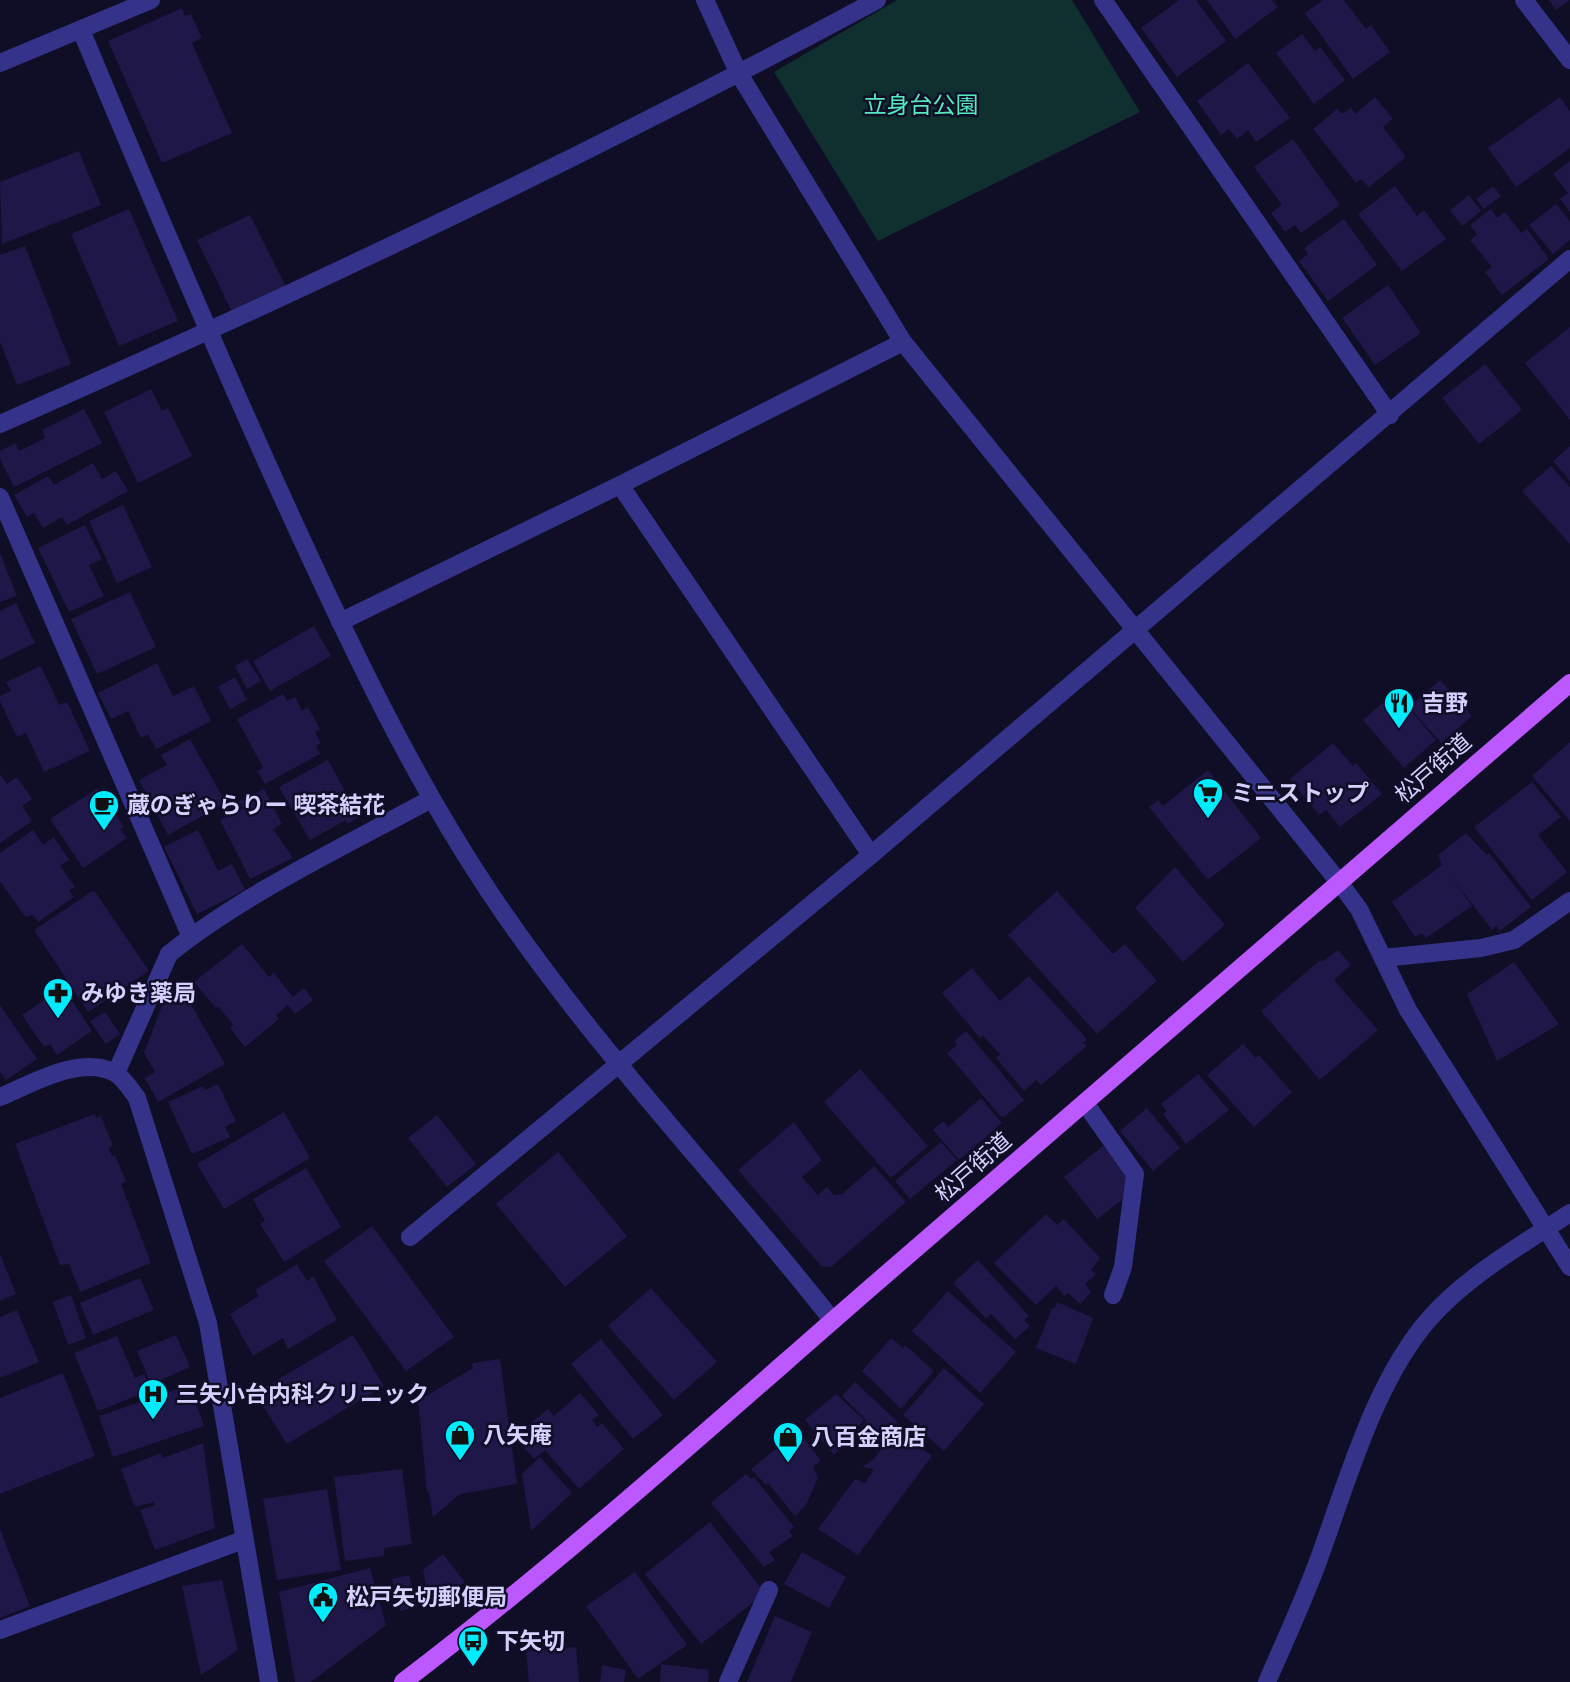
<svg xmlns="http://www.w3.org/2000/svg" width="1570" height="1682" viewBox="0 0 1570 1682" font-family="'Golos Text','Noto Sans JP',sans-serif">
	<rect width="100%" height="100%" fill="#100d26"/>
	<!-- green -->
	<path fill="#0f302e" d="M897,0H1072L1140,112L878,241L774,72Z"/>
	<!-- building -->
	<path fill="#1f1748" d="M1179,0H1196L1226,41L1177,77L1141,28Z
		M1207,0H1272L1278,7L1235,39Z
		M1323,0H1344L1366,29L1371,25L1390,52L1353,79L1305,13Z
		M1549,0H1570L1556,10Z
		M182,8L185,16L191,14L202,38L192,43L232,133L162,163L108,41Z
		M1302,34L1315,51L1320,47L1345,80L1314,104L1276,53Z
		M1248,63L1290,118L1256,142L1248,130L1237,139L1229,129L1221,135L1197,101Z
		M1375,97L1393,119L1383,127L1406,157L1369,187L1361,179L1356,183L1313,129L1337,109L1342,114L1351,108L1355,114Z
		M1560,97L1570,111V148L1516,187L1488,148Z
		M1293,139L1340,205L1301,233L1295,225L1285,232L1271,213L1282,205L1254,167Z
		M79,151L101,205L2,244L0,182Z
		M1570,161V212L1560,199L1568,193L1553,174Z
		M1395,186L1417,216L1424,210L1446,239L1402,271L1358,214Z
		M1493,186L1501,196L1484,209L1476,199Z
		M1469,195L1481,211L1462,226L1450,210Z
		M1556,204L1570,221V240L1553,254L1529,225Z
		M129,209L178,321L119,346L71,234Z
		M1491,209L1497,218L1505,212L1521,233L1527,229L1549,259L1502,295L1485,272L1492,267L1470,240L1477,235L1470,225Z
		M250,215L286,287L232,312L197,240Z
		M1344,219L1377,265L1328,301L1299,261L1308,254L1304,248Z
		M25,246L71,364L17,385L0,342V255Z
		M1388,285L1421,333L1375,365L1342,318Z
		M1570,327V420L1525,363Z
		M1485,364L1522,410L1479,444L1442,398Z
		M151,389L162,411L168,408L192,456L138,483L104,412Z
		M84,409L102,443L14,487L0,459V451L15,443L19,451L45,438L42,430Z
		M1570,446V481L1553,461Z
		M93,463L102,479L116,471L128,491L67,525L62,517L43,528L34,513L27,517L14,495L48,476L54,485Z
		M1551,466L1570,487V544L1522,491Z
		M123,505L152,567L117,583L89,521Z
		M85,525L102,559L89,565L104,596L69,612L38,548Z
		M0,553L17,596L0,602Z
		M130,592L156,647L97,674L71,619Z
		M16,603L35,643L0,660V611Z
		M314,626L331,656L270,691L253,661Z
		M247,659L261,681L247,689L235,666Z
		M157,663L173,696L194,686L211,721L156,749L148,734L141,738L128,711L111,719L98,693Z
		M41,666L59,705L67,702L90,751L44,772L26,733L17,737L0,701V696L11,691L6,682Z
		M235,677L247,700L230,709L218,687Z
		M1440,680L1472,716L1441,743L1409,707Z
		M1395,692L1436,740L1404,768L1363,720Z
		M283,694L287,701L295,697L302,711L308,707L320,729L315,732L321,743L316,746L320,754L265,784L257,771L263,768L237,719Z
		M190,739L226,803L168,835L139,780L167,765L161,755Z
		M1570,742V821L1532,776Z
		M1333,743L1353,766L1356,763L1382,794L1340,827L1326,810L1319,815L1290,779Z
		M328,760L359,817L348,824L346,820L310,840L279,787Z
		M1208,770L1261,838L1208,880L1149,807L1158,800L1163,806Z
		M0,774L7,784L17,777L32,799L22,806L32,821L0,843Z
		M1532,782L1561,817L1538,835L1567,872L1532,900L1474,827Z
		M98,788L124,827L120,829L127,838L83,868L50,819Z
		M264,789L282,824L273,829L293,858L250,879L220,820L243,808L239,801Z
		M33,830L43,845L54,837L69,860L60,866L75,887L69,890L74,897L38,922L32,914L26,918L0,881V853Z
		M198,830L218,871L232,864L245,890L197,914L164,847Z
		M1466,833L1487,855L1489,853L1531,907L1500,931L1496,926L1492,930L1449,874L1472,906L1426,938L1422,933L1415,937L1392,902L1442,865L1438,855Z
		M1175,867L1225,925L1183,962L1135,908Z
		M94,890L149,971L88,1012L34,930Z
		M1057,891L1113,954L1125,944L1157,981L1097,1034L1008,935Z
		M242,944L269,977L274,973L293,997L304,988L313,1000L295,1014L288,1005L276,1015L279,1019L245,1047L230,1028L233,1025L218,1006L216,1008L194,982Z
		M1338,950L1351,965L1334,980L1378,1030L1320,1080L1261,1011L1320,960L1322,962Z
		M1514,962L1559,1024L1497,1061L1467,994Z
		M972,968L1000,1001L1029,976L1087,1039L1083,1043L1087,1046L1041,1085L1036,1080L1024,1091L996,1058L1000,1054L983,1036L980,1038L942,993Z
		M63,987L92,1031L57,1055L50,1044L44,1047L22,1015Z
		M184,992L225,1064L158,1102L145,1078L155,1072L144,1053L163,1003Z
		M0,1005L37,1059L6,1080L0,1072Z
		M105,1012L120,1034L106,1044L90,1021Z
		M966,1031L1024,1100L1004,1117L1000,1116L947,1053L957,1045L954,1041Z
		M1243,1044L1256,1058L1259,1055L1292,1092L1254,1127L1207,1075Z
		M860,1069L928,1146L891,1178L824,1102Z
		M1198,1074L1229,1110L1186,1144L1163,1114L1167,1111L1161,1104Z
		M218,1084L236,1121L225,1127L230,1137L192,1154L168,1102L203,1086L205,1090Z
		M981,1098L1002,1123L959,1160L933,1130L944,1121L948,1127Z
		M1147,1108L1180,1148L1153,1171L1120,1131Z
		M284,1112L310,1158L224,1209L197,1164Z
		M95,1114L96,1118L101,1116L113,1146L108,1148L112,1156L115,1155L126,1181L121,1184L151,1263L80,1292L69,1264L60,1265L15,1144Z
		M437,1115L476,1164L447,1187L408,1138Z
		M794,1122L822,1160L802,1177L818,1195L827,1187L834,1195L842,1194L874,1166L906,1202L831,1267L821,1266L738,1170Z
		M941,1142L957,1160L910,1199L895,1181Z
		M1103,1146L1126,1173L1122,1200L1097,1219L1064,1177Z
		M558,1152L627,1236L565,1287L496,1204Z
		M306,1168L341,1227L284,1262L260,1224L265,1221L253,1199Z
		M1046,1214L1057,1225L1064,1219L1100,1258L1091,1270L1096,1274L1085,1284L1091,1292L1080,1304L1068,1293L1064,1296L1056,1286L1036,1305L994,1263Z
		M372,1226L454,1337L406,1371L324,1261Z
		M0,1254L16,1294L0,1301Z
		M978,1260L1029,1316L1024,1320L1030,1326L1015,1339L991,1314L986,1319L953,1283Z
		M297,1264L307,1281L313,1276L337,1320L288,1349L283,1338L253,1356L230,1314L259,1296L255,1290Z
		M140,1278L154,1310L93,1335L80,1303Z
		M651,1288L717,1362L674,1400L608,1326Z
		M948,1291L1016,1352L980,1393L912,1331Z
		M71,1295L86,1338L68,1345L53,1302Z
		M1057,1302L1093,1318L1076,1364L1036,1348L1052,1308H1055Z
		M17,1310L39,1362L0,1378V1317Z
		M176,1335L190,1367L159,1381L161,1386L153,1389L137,1351Z
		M353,1335L384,1386L287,1444L255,1393Z
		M117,1336L135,1378L144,1374L151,1390L98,1411L74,1353Z
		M891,1338L903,1348L905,1345L934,1371L901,1409L862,1371Z
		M601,1339L663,1415L633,1439L571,1364Z
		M500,1359L517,1484L460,1494L433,1517L429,1492H427L418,1401L473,1368L472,1363Z
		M944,1368L984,1404L944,1451L903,1415Z
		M63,1373L95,1456L0,1494V1398Z
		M855,1382L898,1422L879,1442L862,1426L867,1421L842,1396Z
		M190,1385L204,1426L113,1457L99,1416Z
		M580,1393L599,1415L592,1420L597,1427L602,1423L624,1449L579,1489L545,1450L534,1459L523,1446L520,1432L548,1409L554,1416Z
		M836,1394L864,1420L834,1455L805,1420Z
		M896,1429L932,1456L858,1555L818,1529L855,1479L865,1483L874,1469L862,1467L873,1460Z
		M799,1431L821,1461L813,1467L818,1478L806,1505L795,1516L768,1483L766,1485L751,1469Z
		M203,1443L215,1528L155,1550L140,1510L155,1505L154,1502L135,1507L121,1469L161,1453L163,1458Z
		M540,1457L572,1493L531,1531L522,1474Z
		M402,1469L412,1544L384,1548V1556L345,1561L334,1477Z
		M746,1474L751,1479L754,1477L794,1527L789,1531L793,1536L769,1552L775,1560L764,1567L711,1503Z
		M327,1489L341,1570L277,1580L263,1499Z
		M710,1522L765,1593L701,1644L645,1574Z
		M0,1529L30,1606L0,1618Z
		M802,1552L846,1577L829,1608L784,1584Z
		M443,1554L465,1582L430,1608L423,1570Z
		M370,1568L386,1625L311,1682H295L279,1592Z
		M635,1572L687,1645L638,1679L586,1606Z
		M409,1575L417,1607L400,1611L392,1579Z
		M222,1580L238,1650L201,1675L182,1586Z
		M775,1616L812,1632L791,1682H747Z
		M576,1647L579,1682H529L526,1651Z
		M661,1664L709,1670L708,1682H660Z
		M602,1665L626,1670L624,1682H600Z"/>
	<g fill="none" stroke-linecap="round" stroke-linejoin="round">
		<!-- service -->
		<path stroke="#343389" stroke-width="18" d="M620,485L871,855
			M340,622L620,485L903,342
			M116,1073L169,954
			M1085,1103L1135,1174L1123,1267L1113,1295
			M728,1682L769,1590"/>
		<!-- minor -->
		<path stroke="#343389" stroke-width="18" d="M705,0L739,74L903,342L1339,882L1359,909L1408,1010L1570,1267
			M1103,0L1390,415
			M1524,0L1570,60
			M81,30C151,198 221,364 297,529C354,653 413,777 488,890C590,1044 719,1176 833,1321
			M0,63L151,0
			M0,424C297,294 591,154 877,0
			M0,497L191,937
			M169,954C243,894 347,845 431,799
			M1383,958L1481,948L1514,940L1570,901
			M0,1097C32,1084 81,1054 115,1073C124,1078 131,1090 137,1098L208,1323L269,1682
			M410,1237L871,855L1570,259
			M0,1630L243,1540
			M1267,1682C1284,1643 1302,1604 1317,1564C1346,1486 1374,1381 1430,1318C1468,1275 1522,1245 1570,1213"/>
		<!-- primary -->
		<path stroke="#bb58ff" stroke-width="18" d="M403,1682C565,1559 715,1423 869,1289C1102,1087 1335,884 1570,683"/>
	</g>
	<!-- icons -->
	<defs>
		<g id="restaurant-pin" transform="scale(1.575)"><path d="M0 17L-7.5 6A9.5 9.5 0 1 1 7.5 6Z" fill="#00ecfc" stroke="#100d26"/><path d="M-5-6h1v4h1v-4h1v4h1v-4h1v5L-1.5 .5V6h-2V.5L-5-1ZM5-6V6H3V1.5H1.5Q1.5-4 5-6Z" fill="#111"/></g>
		<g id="supermarket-pin" transform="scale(1.575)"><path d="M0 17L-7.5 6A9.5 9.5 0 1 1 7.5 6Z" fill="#00ecfc" stroke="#100d26"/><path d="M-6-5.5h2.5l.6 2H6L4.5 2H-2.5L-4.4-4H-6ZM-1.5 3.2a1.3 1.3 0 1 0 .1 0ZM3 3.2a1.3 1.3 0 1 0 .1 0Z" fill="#111"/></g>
		<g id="cafe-pin" transform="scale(1.575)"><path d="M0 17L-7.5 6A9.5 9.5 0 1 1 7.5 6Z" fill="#00ecfc" stroke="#100d26"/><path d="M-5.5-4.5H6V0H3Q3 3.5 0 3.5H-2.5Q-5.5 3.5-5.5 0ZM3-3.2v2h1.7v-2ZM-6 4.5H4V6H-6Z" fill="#111"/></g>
		<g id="pharmacy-pin" transform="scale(1.575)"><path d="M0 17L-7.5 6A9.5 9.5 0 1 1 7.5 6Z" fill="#00ecfc" stroke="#100d26"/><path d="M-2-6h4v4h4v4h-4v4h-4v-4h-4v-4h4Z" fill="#111"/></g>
		<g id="hospital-pin" transform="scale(1.575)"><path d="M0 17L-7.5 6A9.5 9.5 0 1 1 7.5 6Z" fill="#00ecfc" stroke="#100d26"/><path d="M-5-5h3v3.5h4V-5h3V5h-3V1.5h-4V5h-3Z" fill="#111"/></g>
		<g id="shop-pin" transform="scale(1.575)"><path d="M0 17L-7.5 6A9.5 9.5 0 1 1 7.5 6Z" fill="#00ecfc" stroke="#100d26"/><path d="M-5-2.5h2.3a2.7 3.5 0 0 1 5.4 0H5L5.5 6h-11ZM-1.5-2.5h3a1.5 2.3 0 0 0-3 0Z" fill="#111"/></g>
		<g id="civic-pin" transform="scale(1.575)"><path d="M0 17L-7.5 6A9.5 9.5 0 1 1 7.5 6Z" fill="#00ecfc" stroke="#100d26"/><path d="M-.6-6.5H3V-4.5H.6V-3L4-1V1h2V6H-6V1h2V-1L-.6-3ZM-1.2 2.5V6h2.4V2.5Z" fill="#111"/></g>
		<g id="bus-pin" transform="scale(1.575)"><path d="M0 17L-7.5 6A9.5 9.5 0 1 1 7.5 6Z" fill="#00ecfc" stroke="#100d26"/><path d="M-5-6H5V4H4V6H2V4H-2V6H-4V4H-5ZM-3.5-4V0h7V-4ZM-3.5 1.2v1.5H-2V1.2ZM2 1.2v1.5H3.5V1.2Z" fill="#111"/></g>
	</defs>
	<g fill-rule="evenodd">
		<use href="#restaurant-pin" x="1399" y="703"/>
		<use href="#supermarket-pin" x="1208" y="793"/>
		<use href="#cafe-pin" x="104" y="805"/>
		<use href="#pharmacy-pin" x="58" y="993"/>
		<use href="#hospital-pin" x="153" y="1394"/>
		<use href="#shop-pin" x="460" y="1435"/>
		<use href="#shop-pin" x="788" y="1437"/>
		<use href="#civic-pin" x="323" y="1597"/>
		<use href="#bus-pin" x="473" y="1641"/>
	</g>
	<g text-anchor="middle" stroke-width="5" stroke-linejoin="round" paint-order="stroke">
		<!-- park labels -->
		<g font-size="23" fill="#53eabf" stroke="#100d26">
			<text x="921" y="113">立身台公園</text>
		</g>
		<!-- poi labels -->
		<g font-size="23" font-weight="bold" fill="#d5d1ff" stroke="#100d26" text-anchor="start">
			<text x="1422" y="711">吉野</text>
			<text x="1231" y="801">ミニストップ</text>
			<text x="127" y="813">蔵のぎゃらりー 喫茶結花</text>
			<text x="81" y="1001">みゆき薬局</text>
			<text x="176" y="1402">三矢小台内科クリニック</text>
			<text x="483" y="1443">八矢庵</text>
			<text x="811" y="1445">八百金商店</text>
			<text x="346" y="1605">松戸矢切郵便局</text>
			<text x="496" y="1649">下矢切</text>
		</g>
		<!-- street labels -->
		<g font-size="23" fill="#d5d1ff" stroke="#100d26">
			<text transform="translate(1433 768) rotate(-41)" y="8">松戸街道</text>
			<text transform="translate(973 1167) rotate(-41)" y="8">松戸街道</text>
		</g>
	</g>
</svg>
